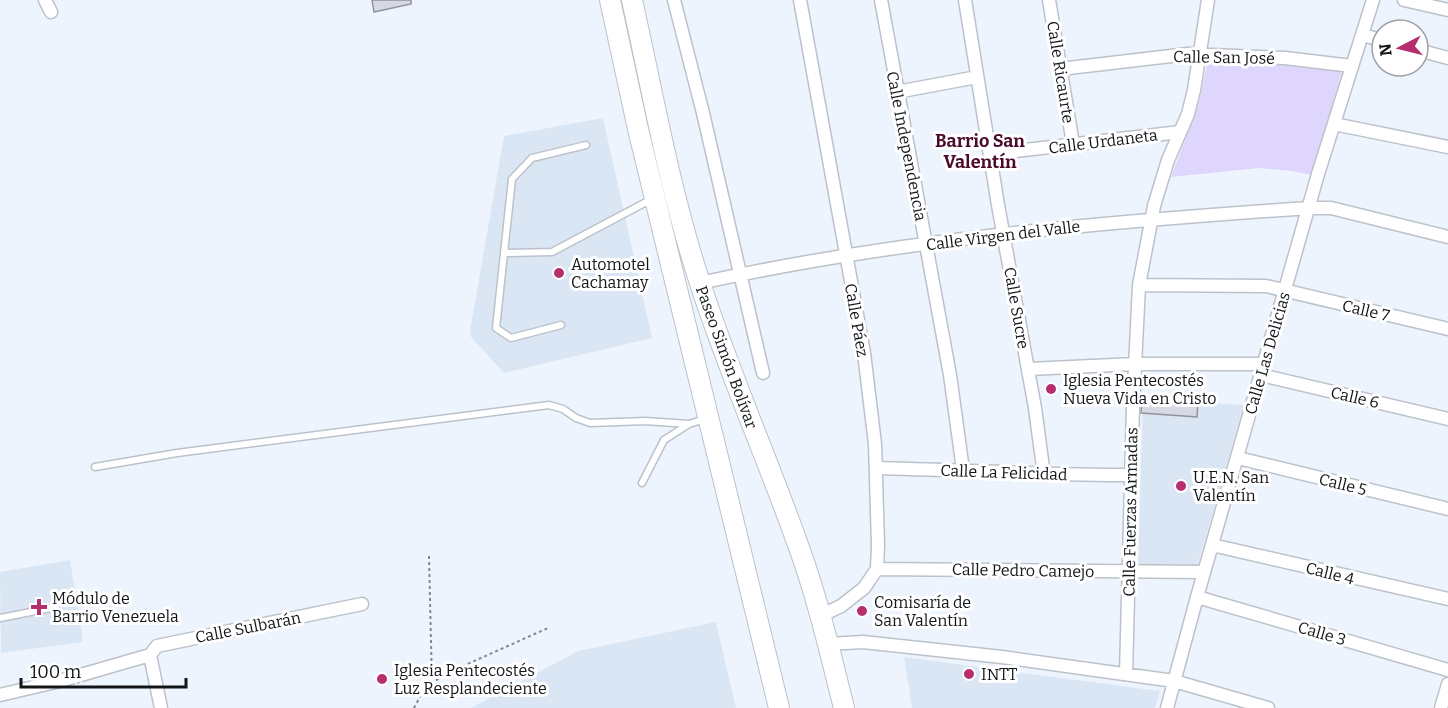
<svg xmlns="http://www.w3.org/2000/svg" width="1448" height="708" viewBox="0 0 1448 708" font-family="Bitter,serif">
	<rect width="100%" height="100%" fill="#edf4fd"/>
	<!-- built -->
	<path fill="#dbe6f4" d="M603,118L652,338L504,373L471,337L470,331L504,136Z
		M1143,399L1244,405L1197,567L1138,566Z
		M70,560L83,642L1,653L0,572Z
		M716,622L736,708H471L578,651Z
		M904,657L1160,691L1155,708H912Z"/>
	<!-- green -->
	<path fill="#dfd6fe" d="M1208,61L1289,64L1342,71L1312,175L1292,171L1259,168L1171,177L1198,106Z"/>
	<!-- building -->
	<path fill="#d6d8e2" stroke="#91939c" stroke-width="1.5" d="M372,0H411V4L374,12Z
		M1142,398L1198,403L1197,417L1141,413Z"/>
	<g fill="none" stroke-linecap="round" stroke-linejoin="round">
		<!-- lane casing -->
		<g stroke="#bcc2ca" stroke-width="9">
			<path id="lane" d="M504,253L552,252L652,199
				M561,325L511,338L496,328L512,179L532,158L586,145
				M95,467L177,453L549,405L563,409L576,418L590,423L645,421L689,424
				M642,483L664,440L689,424L705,419
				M0,618L56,607"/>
		</g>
		<!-- street casing -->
		<g stroke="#bcc2ca" stroke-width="15">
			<path id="street" d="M45,0L51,12
				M674,0L703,113L763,373
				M800,0L864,353L875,444L878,545L877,569L864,588L841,606L820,616
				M881,0L950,375L963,470
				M965,0L998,205L1035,408L1044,475
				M1049,0L1073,144
				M1404,0L1448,10
				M1362,35L1382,40
				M1418,50L1448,58
				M1060,69L1188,54L1285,58L1352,66
				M897,92L977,77
				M1334,124L1448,147
				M990,154L1180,132
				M700,283C900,239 1105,222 1309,208H1331L1448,237
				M1139,285L1266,286L1448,329
				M1029,369L1135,364H1264
				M1261,375L1448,419
				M1238,458L1448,509
				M876,468C961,470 1046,475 1131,475
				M1212,545L1448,599
				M877,569L1204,572
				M1197,597L1448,670
				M828,644L863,642L1002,657L1174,681L1268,708
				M150,655L161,708
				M1126,674L1133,407L1139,285L1154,206L1168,160L1188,114L1194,90L1208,0
				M0,695L60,681L150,655L157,646L362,604
				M1167,708L1197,597L1318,174L1373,0
				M1441,708L1448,684"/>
		</g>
		<!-- primary casing -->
		<g stroke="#bcc2ca" stroke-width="22">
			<path id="primary" d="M610,0L638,129L779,708
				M632,0C653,94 670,192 700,283C728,370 766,455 797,542C817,596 830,652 844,708"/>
		</g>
		<!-- path -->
		<path stroke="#84898f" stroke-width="2" stroke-dasharray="3 3" stroke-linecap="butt" d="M429,556L432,684
			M414,708L423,691L443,675L548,628"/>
		<!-- lane -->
		<use href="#lane" stroke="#fff" stroke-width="6"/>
		<!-- street -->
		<use href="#street" stroke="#fff" stroke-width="12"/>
		<!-- primary -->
		<use href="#primary" stroke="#fff" stroke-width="20"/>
	</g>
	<!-- markers -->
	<g fill="#b62e6e" stroke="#fff" stroke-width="2">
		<circle cx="559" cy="273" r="6"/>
		<circle cx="1051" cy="389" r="6"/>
		<circle cx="1181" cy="486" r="6"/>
		<path d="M36 598h6v6h6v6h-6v6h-6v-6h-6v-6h6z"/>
		<circle cx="862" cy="611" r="6"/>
		<circle cx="969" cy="674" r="6"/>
		<circle cx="382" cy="679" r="6"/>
	</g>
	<g text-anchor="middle" stroke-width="6" stroke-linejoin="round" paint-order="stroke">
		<!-- street labels -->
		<g font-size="16" fill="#131518" stroke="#fff">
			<text transform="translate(1224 57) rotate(1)" y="6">Calle San José</text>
			<text transform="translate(1061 72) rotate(81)" y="6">Calle Ricaurte</text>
			<text transform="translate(1103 141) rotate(-7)" y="6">Calle Urdaneta</text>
			<text transform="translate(907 146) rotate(79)" y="6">Calle Independencia</text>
			<text transform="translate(1003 235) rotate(-7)" y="6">Calle Virgen del Valle</text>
			<text transform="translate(1017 308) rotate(80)" y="6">Calle Sucre</text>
			<text transform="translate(1366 310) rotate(13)" y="6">Calle 7</text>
			<text transform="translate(857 320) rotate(80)" y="6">Calle Páez</text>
			<text transform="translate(1267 353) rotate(-74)" y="6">Calle Las Delicias</text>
			<text transform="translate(727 357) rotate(70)" y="6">Paseo Simón Bolívar</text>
			<text transform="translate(1355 397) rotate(13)" y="6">Calle 6</text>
			<text transform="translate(1004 472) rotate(2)" y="6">Calle La Felicidad</text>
			<text transform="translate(1343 484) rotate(14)" y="6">Calle 5</text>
			<text transform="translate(1130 512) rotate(-89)" y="6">Calle Fuerzas Armadas</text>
			<text transform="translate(1023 570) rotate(1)" y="6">Calle Pedro Camejo</text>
			<text transform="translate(1330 573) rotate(14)" y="6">Calle 4</text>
			<text transform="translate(248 627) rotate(-11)" y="6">Calle Sulbarán</text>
			<text transform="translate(1322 633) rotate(16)" y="6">Calle 3</text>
		</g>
		<!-- poi labels -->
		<g font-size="16" fill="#131518" stroke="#fff" text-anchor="start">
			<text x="571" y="270">Automotel<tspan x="571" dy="18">Cachamay</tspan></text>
			<text x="1063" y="386">Iglesia Pentecostés<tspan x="1063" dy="18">Nueva Vida en Cristo</tspan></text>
			<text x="1193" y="483">U.E.N. San<tspan x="1193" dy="18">Valentín</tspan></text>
			<text x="52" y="604">Módulo de<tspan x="52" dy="18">Barrio Venezuela</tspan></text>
			<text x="874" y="608">Comisaría de<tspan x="874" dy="18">San Valentín</tspan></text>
			<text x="394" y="676">Iglesia Pentecostés<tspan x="394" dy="18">Luz Resplandeciente</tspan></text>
			<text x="981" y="680">INTT</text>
		</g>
		<!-- neighbourhood labels -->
		<g font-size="18" font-weight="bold" fill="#4c0a2a" stroke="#fff">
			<text x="980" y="147">Barrio San<tspan x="980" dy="21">Valentín</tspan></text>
		</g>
	</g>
	<!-- north arrow -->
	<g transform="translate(1400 48) rotate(263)"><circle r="28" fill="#ffffff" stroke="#a1a1a3" stroke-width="1.5"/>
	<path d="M0-4.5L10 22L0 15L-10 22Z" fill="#b62e6e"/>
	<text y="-9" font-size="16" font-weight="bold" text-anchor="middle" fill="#131518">N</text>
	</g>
	<!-- scale -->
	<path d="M21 678v9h165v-9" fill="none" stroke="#131518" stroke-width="3"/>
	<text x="30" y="678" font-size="18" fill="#131518" stroke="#ffffff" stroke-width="4.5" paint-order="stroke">100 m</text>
</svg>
